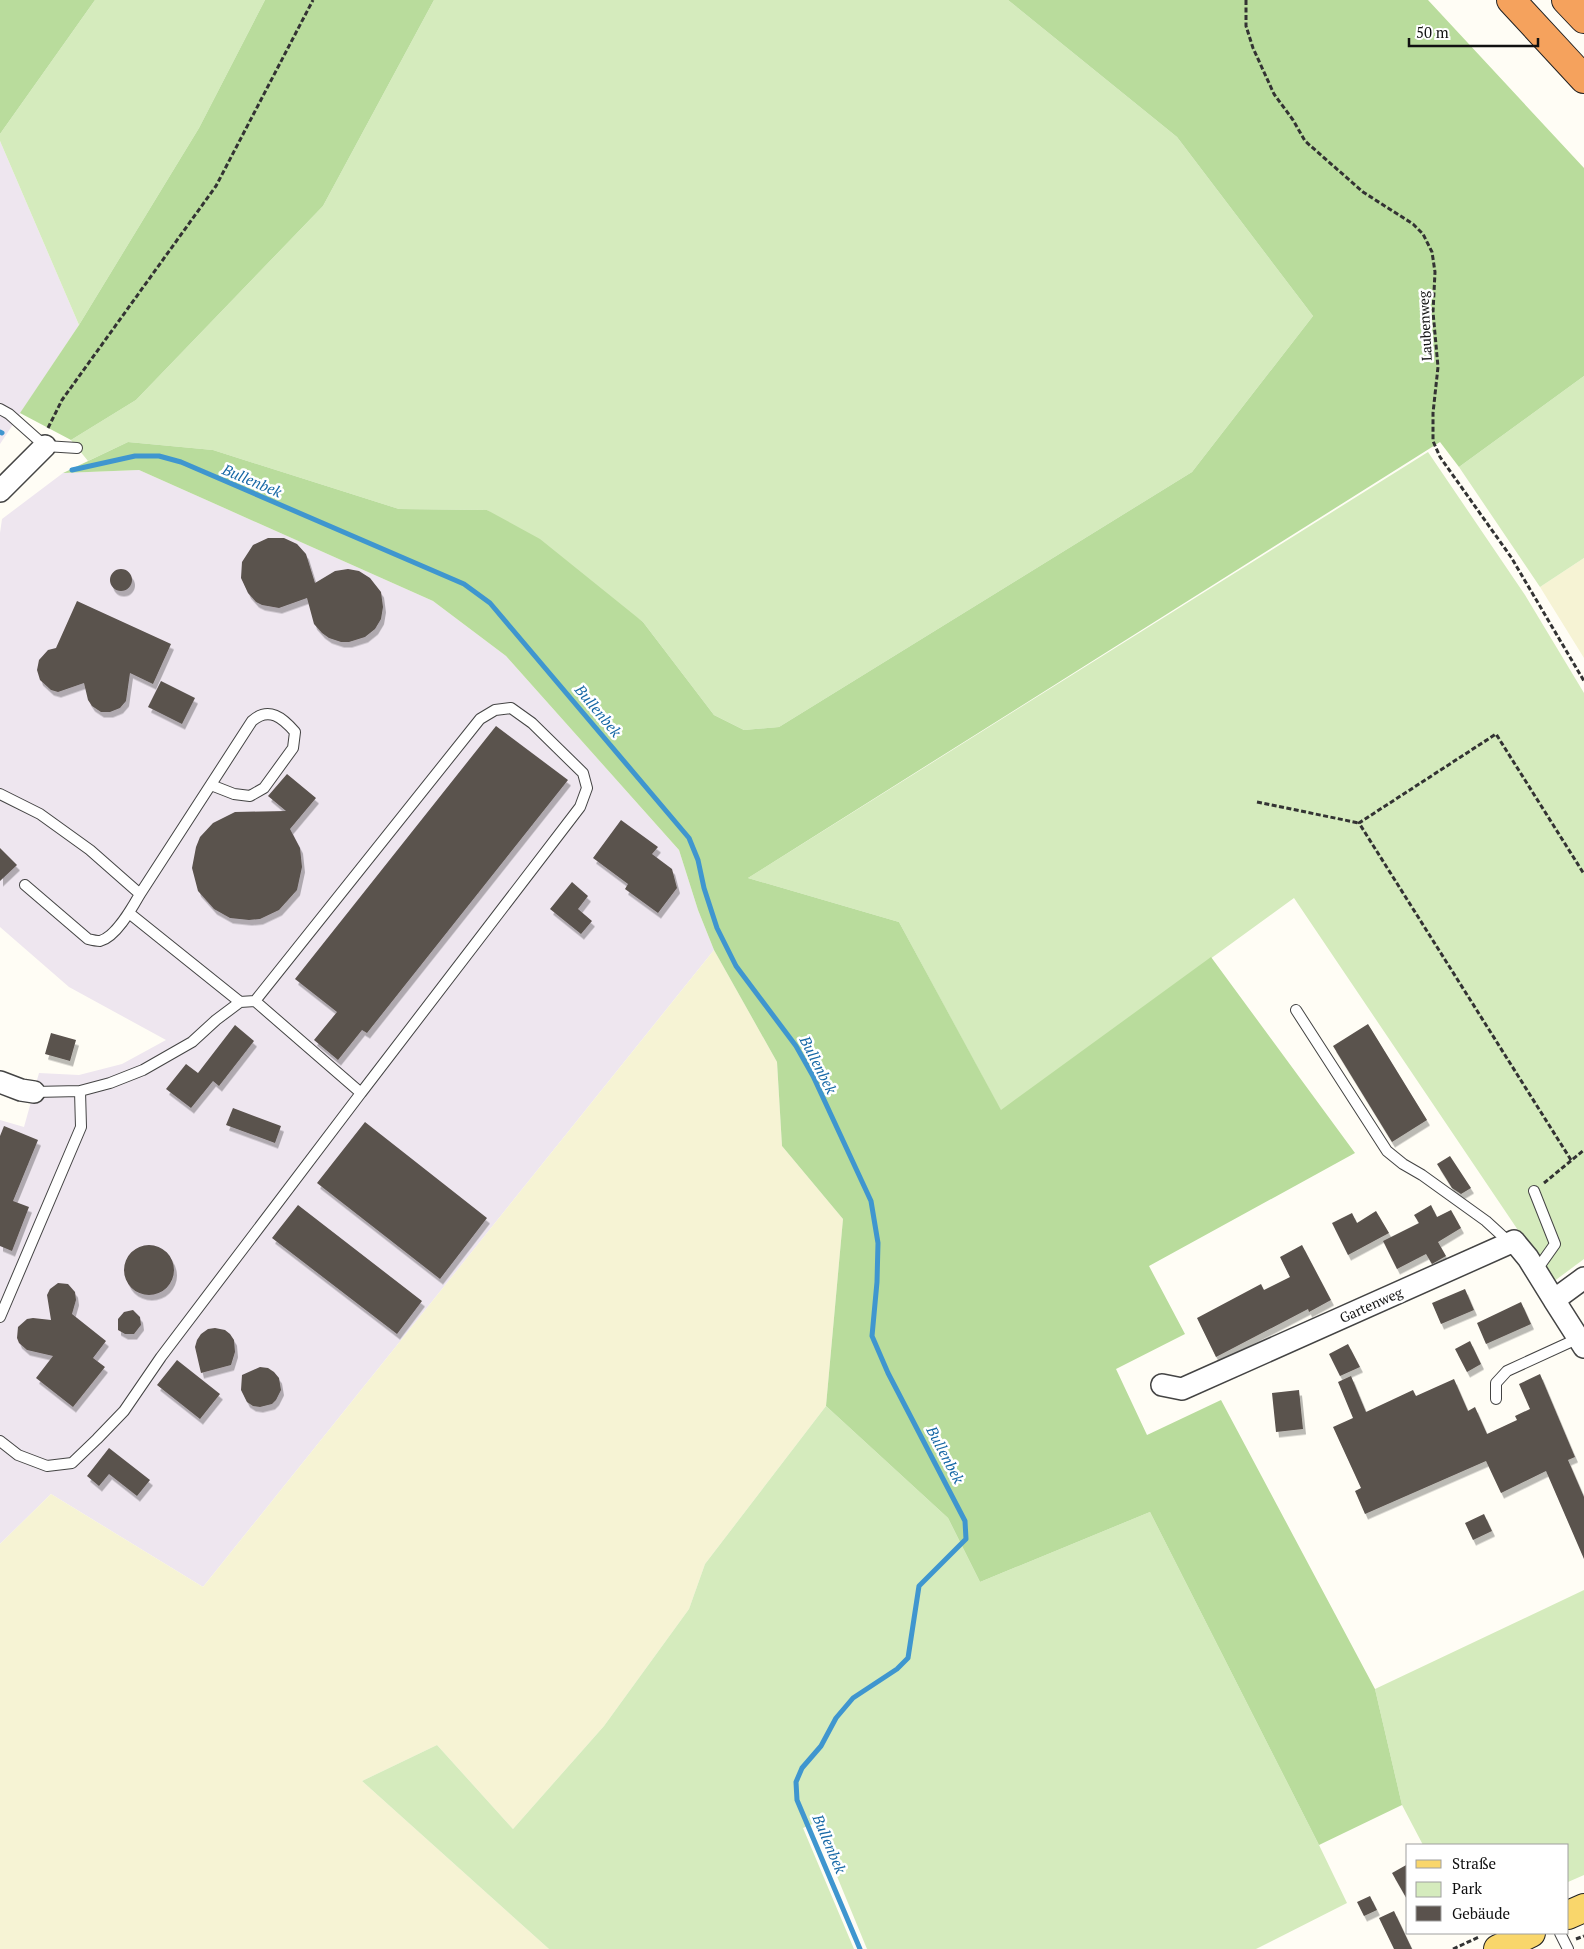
<svg xmlns="http://www.w3.org/2000/svg" width="1584" height="1949" viewBox="0 0 1584 1949" font-family="'PT Serif',serif">
	<defs>
		<filter id="shadow"><feDropShadow dx="3" dy="5.5" stdDeviation="0" flood-color="#0004"/></filter>
	</defs>
	<rect width="100%" height="100%" fill="#fffdf5"/>
	<!-- industrial -->
	<path fill="#eee6ef" d="M0,141L79,325L0,444Z
		M139,470L433,601L506,656L679,850L698,910L714,950L203,1587L51,1494L0,1544V1120L24,1127L39,1073L79,1075L122,1064L166,1040L69,987L0,927V533L2,519L63,473Z"/>
	<!-- farmland -->
	<path fill="#f6f3d4" d="M1584,558V658L1540,587Z
		M714,950L777,1062L782,1146L843,1219L826,1406L705,1564L689,1609L604,1726L513,1829L437,1745L362,1781L549,1949H0V1544L51,1494L203,1587Z"/>
	<!-- green -->
	<path fill="#d5ebbd" d="M95,0H265L199,128L79,325L0,141V134Z
		M434,0H1008L1177,137L1313,316L1192,472L779,727L744,730L714,715L643,622L487,510L399,509L213,450L128,442L88,461L71,440L136,400L323,206Z
		M1584,376V558L1540,587L1459,467Z
		M1428,452L1525,595L1584,693V1259L1553,1282L1294,898L1001,1111L899,922L748,878Z
		M826,1406L948,1518L980,1582L1150,1512L1319,1845L1347,1903L1256,1949H867L815,1823L803,1828L854,1949H549L362,1781L437,1745L513,1829L604,1726L689,1609L705,1564Z
		M1584,1590V1875L1568,1882V1845H1423L1402,1805L1375,1689Z"/>
	<!-- forest -->
	<path fill="#b9dc9c" d="M0,0H95L0,134Z
		M265,0H434L323,206L136,400L71,440L20,413L79,325L199,128Z
		M1008,0H1428L1584,168V376L1459,467L1440,442L748,878L899,922L1001,1110L1211,957L1355,1153L1149,1266L1185,1334L1116,1369L1147,1435L1221,1400L1375,1689L1402,1805L1319,1845L1150,1512L980,1582L948,1518L826,1406L843,1219L782,1146L777,1062L714,950L698,910L679,850L506,656L433,601L139,470L63,473L128,442L213,450L399,509L487,510L540,539L643,622L714,715L744,730L779,727L1192,472L1313,316L1177,137Z"/>
	<g fill="none" stroke-linecap="round" stroke-linejoin="round">
		<!-- stream -->
		<path stroke="#3f96cf" stroke-width="5" d="M0,432L2,433
			M72,470L135,456H159L181,462L464,584L490,603L689,838L698,860L704,888L717,928L736,966L796,1046L813,1076L871,1201L878,1243L877,1282L872,1336L888,1373L965,1521L966,1539L919,1586L908,1658L897,1669L853,1698L836,1718L821,1746L802,1768L796,1782L797,1800L860,1949"/>
	</g>
	<!-- building -->
	<path fill="#5a524d" filter="url(#shadow)" d="M268,538H284L297,544L306,554L315,583L335,571L348,569L359,571L370,578L381,592L383,607L381,619L375,629L365,637L349,642H341L329,638L322,633L314,624L307,598L279,608L262,605L256,602L248,593L241,578L242,562L253,545Z
		M110 580a11 11 0 1 1 22 0a11 11 0 1 1-22 0Z
		M77,601L171,644L153,684L130,673L126,701L120,708L110,712H101L92,706L88,700L84,683L58,692L51,690L40,680L37,670L39,660L48,650L56,648Z
		M161,681L195,698L182,724L148,707Z
		M496,726L568,780L367,1033L362,1030L338,1060L314,1040L337,1012L295,979Z
		M287,774L316,798L290,829L300,848L302,867L297,890L279,910L260,919L249,920L230,918L214,909L198,891L192,868L196,847L200,837L213,823L235,812L286,811L268,796Z
		M621,820L658,847L652,854L672,869L677,888L658,913L625,889L628,884L593,858Z
		M0,848L17,865L0,881Z
		M572,882L588,896L578,909L592,921L581,934L550,909Z
		M1368,1024L1427,1120L1392,1142L1333,1046Z
		M235,1025L254,1041L219,1086L213,1081L191,1108L166,1089L186,1064L198,1073Z
		M51,1033L76,1040L70,1061L45,1054Z
		M233,1108L281,1126L275,1143L226,1125Z
		M365,1122L487,1218L440,1279L317,1183Z
		M4,1126L38,1140L13,1201L29,1207L12,1251L0,1246V1136Z
		M1450,1156L1471,1188L1461,1194L1452,1188L1437,1164Z
		M298,1205L422,1301L397,1334L272,1238Z
		M1431,1205L1437,1217L1451,1210L1461,1228L1438,1242L1446,1256L1432,1264L1426,1254L1397,1269L1383,1241L1419,1223L1414,1215Z
		M1376,1211L1389,1233L1348,1255L1332,1223L1352,1213L1357,1223Z
		M1302,1245L1331,1300L1309,1312L1308,1309L1216,1357L1197,1318L1261,1284L1264,1290L1290,1277L1280,1257Z
		M124 1270a25 25 0 1 1 50 0a25 25 0 1 1-50 0Z
		M58,1283L68,1284L75,1292L76,1300L72,1314L106,1341L93,1358L105,1367L73,1407L36,1378L53,1356L27,1350L19,1343L17,1338L18,1327L27,1319L33,1318L51,1320L47,1295L50,1289Z
		M1465,1289L1474,1310L1441,1324L1432,1303Z
		M1521,1302L1531,1324L1486,1344L1477,1323Z
		M133,1310L140,1317L141,1325L134,1334H125L118,1330V1319L124,1312Z
		M215,1328L225,1330L230,1334L234,1340L235,1352L231,1365L201,1373L195,1347L197,1340L201,1334L208,1329Z
		M1470,1341L1481,1364L1467,1372L1455,1349Z
		M1348,1344L1360,1367L1340,1376L1329,1354Z
		M177,1360L220,1394L200,1419L157,1385Z
		M260,1367L268,1368L274,1372L279,1378L281,1390L276,1400L272,1404L260,1407L253,1406L247,1402L241,1390L242,1375Z
		M1540,1374L1575,1457L1568,1460L1584,1497V1559L1546,1471L1501,1493L1486,1461L1365,1514L1355,1491L1361,1488L1333,1427L1353,1418L1338,1382L1351,1376L1366,1412L1413,1390L1416,1396L1454,1379L1468,1411L1475,1407L1487,1434L1517,1420L1515,1416L1530,1409L1519,1384Z
		M1299,1390L1303,1429L1276,1432L1272,1393Z
		M109,1448L150,1480L137,1496L109,1474L99,1486L87,1476Z
		M1484,1514L1492,1531L1473,1540L1465,1523Z
		M1408,1864V1901L1392,1873Z
		M1370,1896L1377,1910L1364,1916L1357,1902Z
		M1394,1911L1412,1949H1394L1379,1918Z"/>
	<g fill="none" stroke-linecap="round" stroke-linejoin="round">
		<!-- service casing -->
		<g stroke="#444" stroke-width="12">
			<path id="service" d="M0,409L9,414L45,446L77,448
				M0,794L40,814L90,850L140,894
				M25,885L88,939C92,940 96,941 100,941C116,937 132,908 140,894L252,721C269,706 283,718 295,732L293,748L264,788L250,796L234,794L211,785
				M129,913L240,1002
				M255,1001L480,719L495,710L511,708L532,723L583,773L587,788L580,807L361,1093
				M1296,1010L1387,1151L1403,1164L1422,1175L1486,1221L1510,1243
				M1534,1191L1555,1244L1536,1271
				M0,1317L81,1127L80,1091
				M1496,1399V1383L1507,1371L1579,1338
				M0,1441L18,1455L47,1466L72,1463L97,1439L124,1411L161,1357L361,1093L255,1001L240,1002L216,1020L192,1042L143,1070L110,1083L80,1091L34,1092
				M1560,1933L1568,1949"/>
		</g>
		<!-- minor casing -->
		<g stroke="#444" stroke-width="24">
			<path id="minor" d="M0,491L45,446
				M0,1082L21,1090L34,1092
				M1584,1278L1554,1300L1584,1347
				M1162,1385L1182,1389L1514,1241L1528,1258L1554,1300"/>
		</g>
		<!-- primary casing -->
		<g stroke="#222" stroke-width="30">
			<path id="primary" d="M1568,1915L1584,1908
				M1498,1949L1531,1933"/>
		</g>
		<!-- motorway casing -->
		<g stroke="#222" stroke-width="30">
			<path id="motorway" d="M1511,0L1584,79
				M1566,0L1584,19"/>
		</g>
		<!-- path -->
		<path stroke="#333" stroke-width="3" stroke-dasharray="5 2.5" stroke-linecap="butt" d="M1246,0V26L1253,48L1274,94L1293,120L1305,141L1363,192L1413,224L1423,234L1432,252L1435,272L1433,312L1438,367L1433,413V441L1440,457L1511,557L1584,681
			M48,428L62,400L216,186L313,0
			M1257,802L1359,823
			M1571,1160L1359,823L1496,734L1584,874
			M1544,1183L1584,1150
			M1576,1939L1584,1936
			M1453,1949L1479,1937"/>
		<!-- service -->
		<use href="#service" stroke="#fff" stroke-width="10"/>
		<!-- minor -->
		<use href="#minor" stroke="#fff" stroke-width="21"/>
		<!-- primary -->
		<use href="#primary" stroke="#f9d66b" stroke-width="28"/>
		<!-- motorway -->
		<use href="#motorway" stroke="#f5a25d" stroke-width="28"/>
	</g>
	<g text-anchor="middle" stroke-width="5" stroke-linejoin="round" paint-order="stroke">
		<!-- street labels -->
		<g font-size="14" fill="#111" stroke="#fff">
			<text transform="translate(1425 326) rotate(-93)" y="5">Laubenweg</text>
			<text transform="translate(1371 1305) rotate(-24)" y="5">Gartenweg</text>
		</g>
		<!-- water labels -->
		<g font-size="15" font-style="italic" fill="#1768a6" stroke="#fff">
			<text transform="translate(252 481) rotate(23)" y="5">Bullenbek</text>
			<text transform="translate(598 711) rotate(50)" y="5">Bullenbek</text>
			<text transform="translate(818 1065) rotate(63)" y="5">Bullenbek</text>
			<text transform="translate(945 1455) rotate(62)" y="5">Bullenbek</text>
			<text transform="translate(829 1844) rotate(67)" y="5">Bullenbek</text>
		</g>
	</g>
	<!-- legend -->
	<rect x="1406" y="1844" width="162" height="90" fill="#ffffff" stroke="#a0a0a0"/>
	<rect x="1416" y="1860" width="25" height="8" fill="#f9d66b" stroke="#a0a0a0"/>
	<text x="1452" y="1869" font-size="15" fill="#111111">Straße</text>
	<rect x="1416" y="1882" width="25" height="15" fill="#d5ebbd" stroke="#a0a0a0"/>
	<text x="1452" y="1894" font-size="15" fill="#111111">Park</text>
	<rect x="1416" y="1906" width="25" height="15" fill="#5a524d" stroke="#a0a0a0"/>
	<text x="1452" y="1919" font-size="15" fill="#111111">Gebäude</text>
	<!-- scale -->
	<path d="M1409 38v8h129v-8" fill="none" stroke="#111111" stroke-width="2.5"/>
	<text x="1416" y="38" font-size="15" fill="#111111" stroke="#ffffff" stroke-width="4" paint-order="stroke">50 m</text>
</svg>
